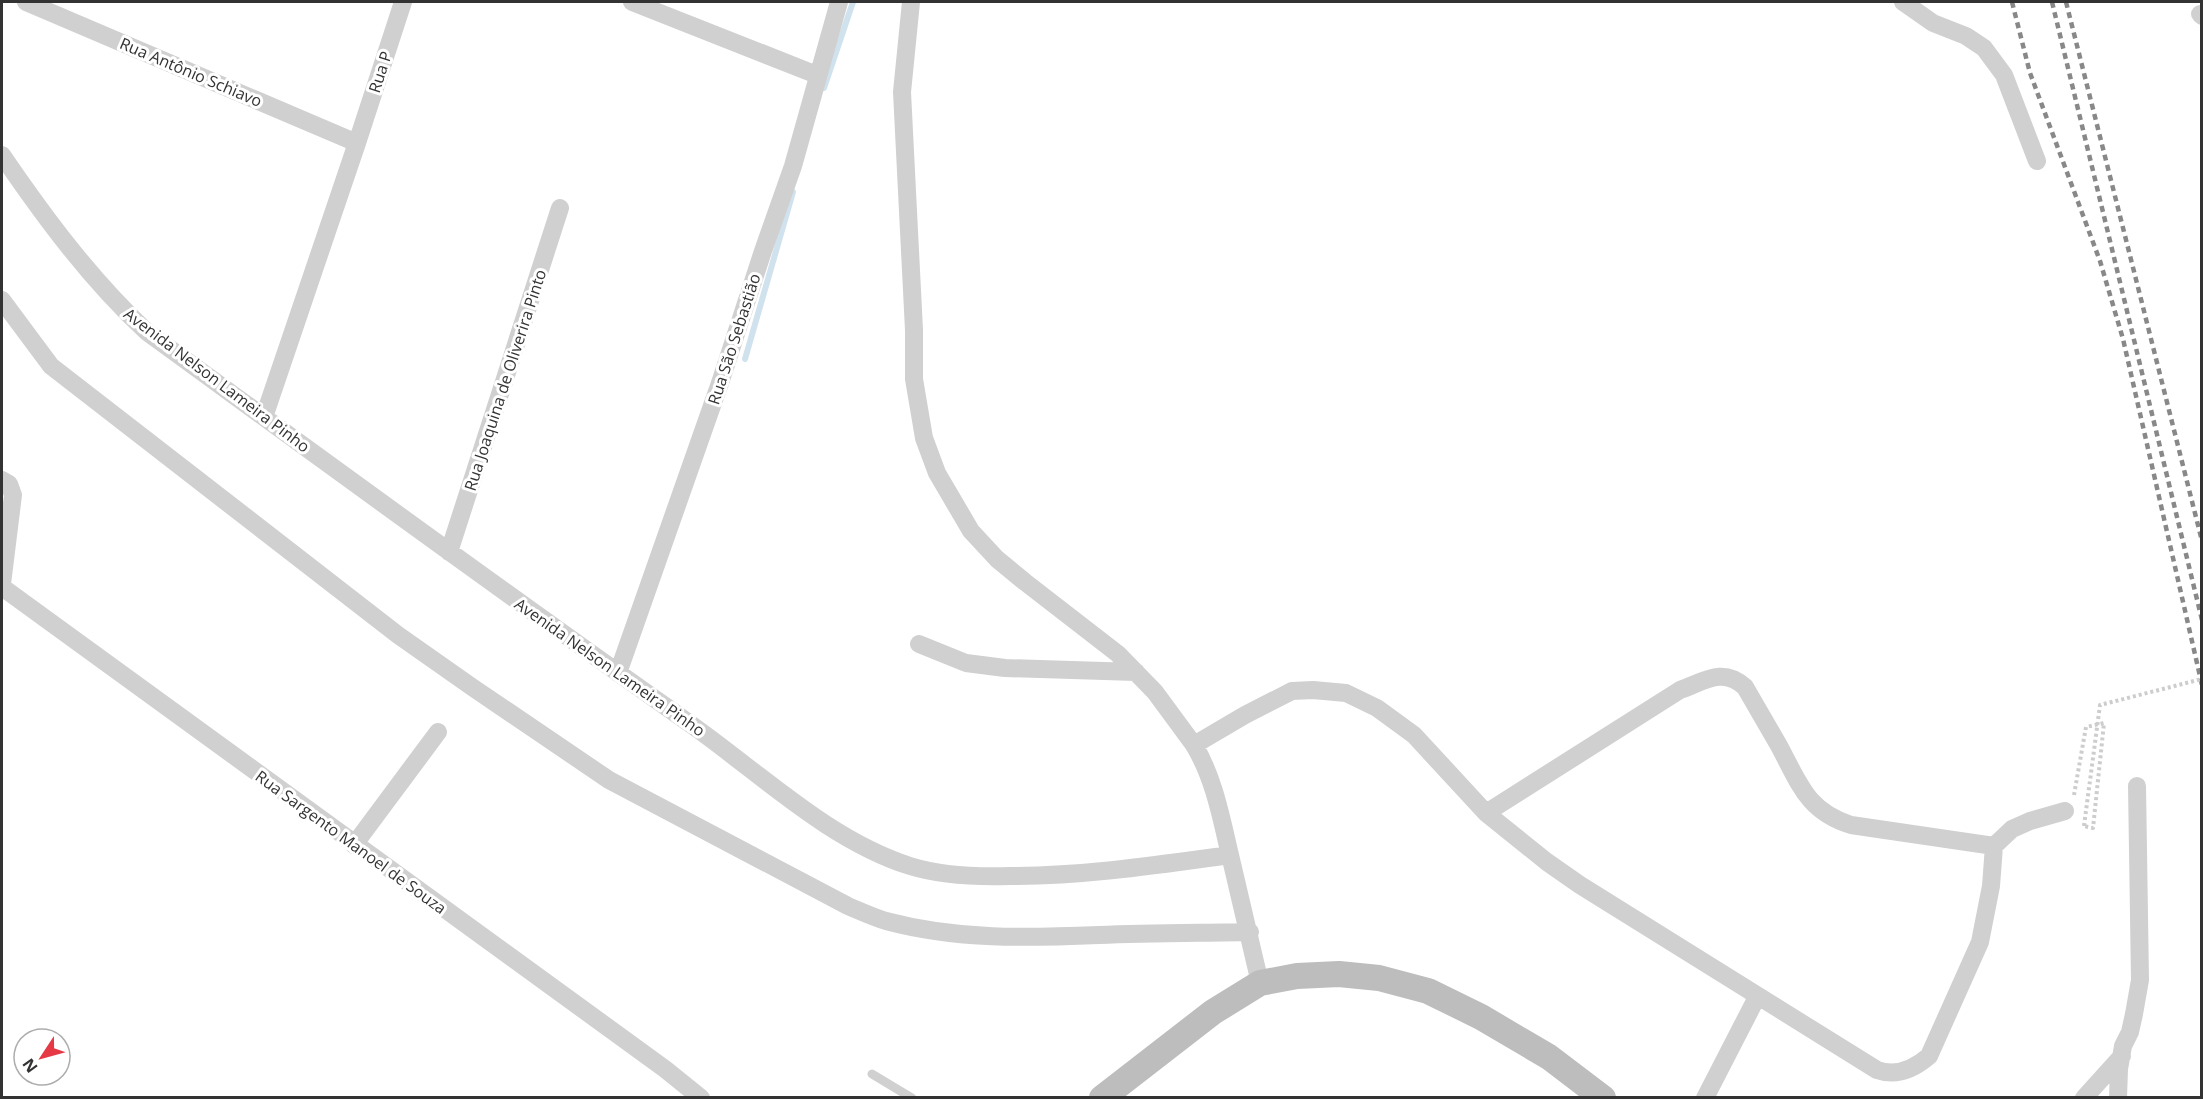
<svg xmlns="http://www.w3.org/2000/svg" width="2203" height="1099" viewBox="0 0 2203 1099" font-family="'Open Sans',sans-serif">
	<rect width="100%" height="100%" fill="#fff"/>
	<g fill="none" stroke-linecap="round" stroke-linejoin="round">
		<!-- stream -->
		<path stroke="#cfe2ee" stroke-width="6" d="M824,88L853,2
			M745,359L793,192"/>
		<!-- path -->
		<path stroke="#cdcdcd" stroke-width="4" stroke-dasharray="3 3" stroke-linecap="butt" d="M2074,795L2086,727L2104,723L2093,828L2084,826"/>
		<!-- service -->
		<path stroke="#d0d0d0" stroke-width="9" d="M872,1074L912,1098"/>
		<!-- minor -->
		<path stroke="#d0d0d0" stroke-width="18" d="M26,2L357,143
			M632,2L817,75
			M911,2L902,92L914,330V379L924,438L937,473L971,531L997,559L1025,582L1118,654L1155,692L1194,745L1245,715L1292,691L1313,690L1346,693L1377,708L1414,735L1486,813L1547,862L1580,885L1877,1070C1897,1077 1914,1069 1929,1056L1980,942L1991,886L1994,846L2012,829L2030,821L2065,811
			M1903,2L1933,23L1966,36L1984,48L2004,75L2037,161
			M2200,14L2202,16
			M2,155C45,218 91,280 147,332C327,463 507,595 689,723C759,772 828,840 910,866C942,876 978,877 1010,876C1084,876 1157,865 1230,855C1221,817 1214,778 1194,745
			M2,300L51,366L398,635L472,687L609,780L848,906C860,911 873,917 886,921C957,940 1027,938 1099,935C1149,933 1199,933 1250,932
			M264,417L357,143L403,2
			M2,480L9,484L13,495L2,584
			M449,552L560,208
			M2,587L665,1069L701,1098
			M919,644L966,663L1005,668L1136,672
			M618,673L720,383L763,251L793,166L839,2
			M1486,813L1680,690C1705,681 1723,667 1745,687C1756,706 1767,725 1778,744C1799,782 1806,811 1851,825L1994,846
			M354,845L438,732
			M1230,855L1260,983
			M1705,1098L1757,997
			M2084,1098L2122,1056
			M2118,1098L2119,1069L2123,1046L2130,1032L2134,1014L2140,980L2137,786"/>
		<!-- secondary -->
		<path stroke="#bdbdbd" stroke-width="26" d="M1102,1098L1213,1012L1260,983L1297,976L1339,974L1379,978L1428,991L1481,1017L1549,1057L1603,1098"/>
		<!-- rail -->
		<path stroke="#888" stroke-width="4.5" stroke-dasharray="6 4.5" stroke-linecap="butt" d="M2012,2L2030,73L2100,261L2123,339L2202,685
			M2052,2L2202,620
			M2066,2L2202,541"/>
		<!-- path-bridge -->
		<path stroke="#cdcdcd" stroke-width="4" stroke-dasharray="3 3" stroke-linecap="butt" d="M2084,826L2100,705L2202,679"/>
	</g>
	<g text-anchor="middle" stroke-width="6" stroke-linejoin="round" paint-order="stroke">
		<!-- street labels -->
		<g font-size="16" fill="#333" stroke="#fff">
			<text transform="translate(191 72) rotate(23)" y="6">Rua Antônio Schiavo</text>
			<text transform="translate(380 72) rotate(-72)" y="6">Rua P</text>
			<text transform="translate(734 339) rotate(-72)" y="6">Rua São Sebastião</text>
			<text transform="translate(217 380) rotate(37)" y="6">Avenida Nelson Lameira Pinho</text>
			<text transform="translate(505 380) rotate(-72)" y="6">Rua Joaquina de Oliverira Pinto</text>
			<text transform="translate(610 667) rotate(35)" y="6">Avenida Nelson Lameira Pinho</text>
			<text transform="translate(351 842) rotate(36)" y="6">Rua Sargento Manoel de Souza</text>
		</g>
	</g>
	<!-- border -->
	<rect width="2203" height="1099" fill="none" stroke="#333333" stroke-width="6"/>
	<!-- north arrow -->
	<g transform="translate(42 1057) rotate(234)"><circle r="28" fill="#ffffff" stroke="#adadad" stroke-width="1.5"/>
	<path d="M0-4.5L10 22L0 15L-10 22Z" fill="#e63946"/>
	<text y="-9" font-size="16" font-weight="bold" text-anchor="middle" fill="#333333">N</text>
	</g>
</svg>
